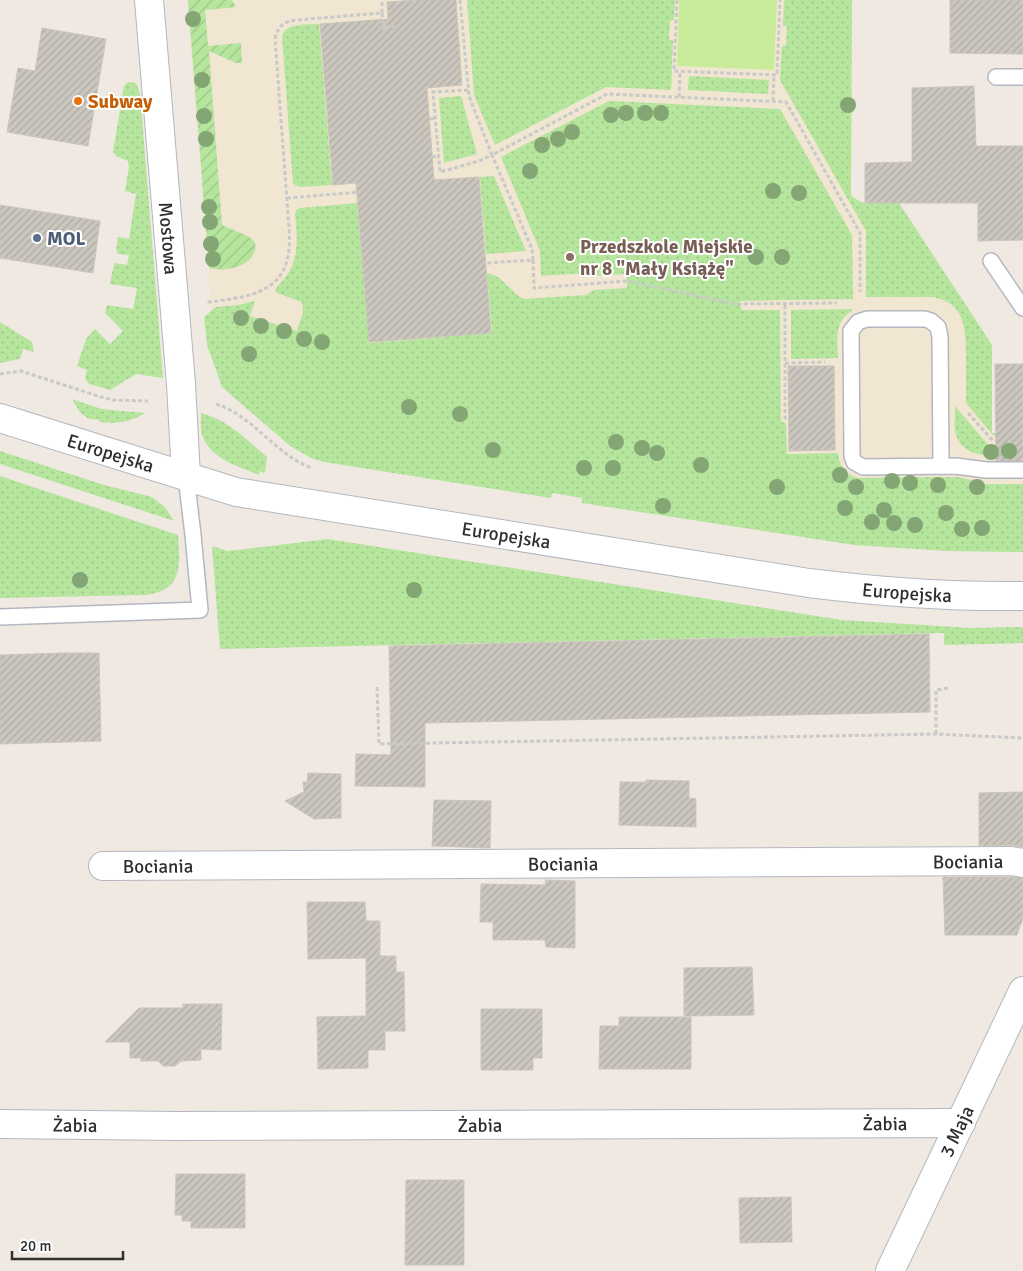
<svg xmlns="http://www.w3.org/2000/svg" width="1023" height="1271" viewBox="0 0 1023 1271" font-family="Signika,sans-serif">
	<defs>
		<pattern id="grass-dots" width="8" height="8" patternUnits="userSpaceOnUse" patternTransform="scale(1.25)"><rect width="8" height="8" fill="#b6e59e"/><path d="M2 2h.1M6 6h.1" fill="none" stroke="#9dc588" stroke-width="1.8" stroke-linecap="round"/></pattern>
		<pattern id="garden-furrows" width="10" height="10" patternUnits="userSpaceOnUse" patternTransform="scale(1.25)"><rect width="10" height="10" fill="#b6e59e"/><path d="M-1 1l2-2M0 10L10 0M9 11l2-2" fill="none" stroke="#9dc588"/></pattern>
		<pattern id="building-hatch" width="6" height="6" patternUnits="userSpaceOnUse" patternTransform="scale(1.25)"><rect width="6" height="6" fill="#cbc7bf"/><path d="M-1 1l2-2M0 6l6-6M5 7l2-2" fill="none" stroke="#afaba4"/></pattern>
	</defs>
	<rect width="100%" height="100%" fill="#efe9e1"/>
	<!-- education -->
	<path fill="#f0e6d1" d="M187,0H852L851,196L863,203H899L992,345V433H1023V493H910L212,319Z"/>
	<!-- grass -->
	<path fill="url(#grass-dots)" d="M467,0H675L674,20L670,21L669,40H673L671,90L606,87L495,145L474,95Z
		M784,0H852L851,196L863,203H899L992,345V433H1023V436H994L966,403C966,389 966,375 966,361C966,333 967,302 932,297H866V231L780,80L782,46L786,45L787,26H783Z
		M319,24L332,185L300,187L295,185L293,183L282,36C287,22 307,25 319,24Z
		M689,76L769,80L768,94L688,90Z
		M128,82L136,83L140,93L163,378L136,374L110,390L89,384L85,378L87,370L77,366L86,339L95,329L110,344L123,331L105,313L107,305L133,309L137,288L110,284L114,264L115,263L127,265L129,255L118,254L116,250L118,237L129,239L136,194L125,191L129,167L128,161L116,156L113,152L124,86Z
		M461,96L477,154L444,163L439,98Z
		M609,101L780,109L852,235L853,299L739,301L742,310H780L781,422L786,423L787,454L838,453C838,465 846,474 857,478L959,477L986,484H1023V552L946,551L854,545L582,503V498L552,493L551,498L324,462L311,458L290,446L222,387L207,345L204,317L216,307L238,305L255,301L250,316L297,331L303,312L302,302L277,293L275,290C278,285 283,281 287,275C300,256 297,235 295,213L297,209L301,208L357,203L369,343L492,333L487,273C503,275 509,292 524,299L586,295L594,290L627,288V274L593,276L585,273L541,276L540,251L501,157Z
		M494,176L526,251L486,254L480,177Z
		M852,309V311C834,321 837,340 838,358L791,359V310Z
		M0,322L32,342L34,352L23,349L20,359L0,363Z
		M72,399L101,409L145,413C130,422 118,424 100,422L98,419C85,422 78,410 72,399Z
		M955,406L990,447H1023V456C1000,456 960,462 955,430C954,423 955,414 955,406Z
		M201,413C228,420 247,440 267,457L265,473L260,471L259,475C240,467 211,459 203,437C200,431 201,421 201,413Z
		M0,451L104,485L152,497L165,507L174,521L0,464Z
		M0,476L178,535C180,567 183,590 145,595L0,598Z
		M328,539L842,620L971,628L1023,627V643L944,645V633L220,649L212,546L228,551Z"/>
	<!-- garden -->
	<path fill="url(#garden-furrows)" d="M188,0H232L236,7L205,10L208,46L241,43L242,63H236L209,51L222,225C230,229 249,235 254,241C256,244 256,249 254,253C248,268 223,272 209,268Z"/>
	<!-- pitch -->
	<path fill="#c9ec9a" d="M679,0H777L774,70L677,66Z"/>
	<!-- building -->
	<path fill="url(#building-hatch)" stroke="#cbc5ba" d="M416,0H456L462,85L427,88L434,180L479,177L491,333L369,342L356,183L333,185L320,24L388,19L387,2Z
		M950,0H1023V54L950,53Z
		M42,28L106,39L88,146L7,132L18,68L35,71Z
		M974,86L976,146H1023V240L978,241V203H865V163L912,162V88Z
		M0,205L100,221L93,273L0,258Z
		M995,364H1023V461H996Z
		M788,366H834L835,450L789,451Z
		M929,634L930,712L425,723V787L355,786L356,754L391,755L389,646Z
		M62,653H99L101,741L0,744V655Z
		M308,773L341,774V818L314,819L285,801L304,792L303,782H307Z
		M646,780L689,781V798L696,799V827L619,825L620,782H646Z
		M1023,792V847L1011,845L979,846V793Z
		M434,800L491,801L490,848L432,846Z
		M943,877H1010L1023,878V918L1017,935H945Z
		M546,880L575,881V948L546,947L545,940H493V922H480L481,884L545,885Z
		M307,902H365L366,921H380V956H396V972H404L405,1031H385V1050H368V1068L318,1069L317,1017L366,1016V958L308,959Z
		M752,967L754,1015L684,1016V968Z
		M183,1004H222L221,1050L201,1049V1060L181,1061L175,1066H163L158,1061H141V1058H130V1042H105L139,1008H183Z
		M481,1009H542V1058H533V1070H481Z
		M619,1017H691V1069H599L600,1026H619Z
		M176,1174H245V1228H191V1221H182V1215H175Z
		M406,1180H464V1265H405Z
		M791,1197L792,1242L740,1243L739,1198Z"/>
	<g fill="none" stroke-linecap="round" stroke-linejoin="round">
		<!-- service casing -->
		<g stroke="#b4b7c1" stroke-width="18">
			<path id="service" d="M996,77H1023
				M991,261L1023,308
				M941,466L940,337L938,327L931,321L925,319H867L858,322L851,331L852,456L854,462L863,467L956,466L986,470H1023
				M0,617L200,610L193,535L186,476"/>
		</g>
		<!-- minor casing -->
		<g stroke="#b4b7c1" stroke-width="30">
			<g id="minor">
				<path id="s1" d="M149,0L181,384L186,476"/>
				<path id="s2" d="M103,866L1011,861L1023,863"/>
				<path id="s3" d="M0,1124L176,1126L961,1123"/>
			</g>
		</g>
		<!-- tertiary casing -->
		<g stroke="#b4b7c1" stroke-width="30">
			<g id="tertiary">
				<path id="s4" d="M0,418L236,492L809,583C881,592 951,597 1023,596"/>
				<path id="s5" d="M890,1271L1023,991"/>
			</g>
		</g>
		<!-- path -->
		<path stroke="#c9c9c9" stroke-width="3" stroke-dasharray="4 2.5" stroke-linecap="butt" d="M460,0L469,96L492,155L607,94L786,102L860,233V292
			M677,0L674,71L777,75L780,0
			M382,13L384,31
			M384,27L395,26
			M468,90L433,92L440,172L479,161L492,155L532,249L533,260L486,263
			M679,97L680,71
			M773,101L774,75
			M430,119L435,118
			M432,157L438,156
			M287,198L361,192
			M533,260L534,288L627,281L735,304L837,303
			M208,303L209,302C260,296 294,289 289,228L275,39C278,26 284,21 297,20L382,13V0
			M785,305V420
			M785,363L825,362
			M798,370V363
			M0,374L21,371L101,397L113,400L148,401
			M216,404C254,416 275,455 312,468
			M968,413L994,442
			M377,687L379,744L936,734L1023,738
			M936,734V690L948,688"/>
		<!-- service -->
		<use href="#service" stroke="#fff" stroke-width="15"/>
		<!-- minor -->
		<use href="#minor" stroke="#fff" stroke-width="28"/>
		<!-- tertiary -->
		<use href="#tertiary" stroke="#fff" stroke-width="28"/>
	</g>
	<!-- trees -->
	<g fill="#84a574">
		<circle cx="193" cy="19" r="8"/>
		<circle cx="202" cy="80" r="8"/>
		<circle cx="848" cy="105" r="8"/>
		<circle cx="626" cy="113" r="8"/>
		<circle cx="645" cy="113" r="8"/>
		<circle cx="661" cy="113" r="8"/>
		<circle cx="611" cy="115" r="8"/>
		<circle cx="204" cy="116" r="8"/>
		<circle cx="572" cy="132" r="8"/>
		<circle cx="206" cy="139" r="8"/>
		<circle cx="558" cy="139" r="8"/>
		<circle cx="542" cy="145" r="8"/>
		<circle cx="530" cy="171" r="8"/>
		<circle cx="773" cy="191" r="8"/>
		<circle cx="799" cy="193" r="8"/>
		<circle cx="209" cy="207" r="8"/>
		<circle cx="210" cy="222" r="8"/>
		<circle cx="211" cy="244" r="8"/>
		<circle cx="756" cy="257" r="8"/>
		<circle cx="782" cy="257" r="8"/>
		<circle cx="213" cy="259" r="8"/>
		<circle cx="241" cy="318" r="8"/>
		<circle cx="261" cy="326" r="8"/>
		<circle cx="284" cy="331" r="8"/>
		<circle cx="304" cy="339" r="8"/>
		<circle cx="322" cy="342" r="8"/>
		<circle cx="249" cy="354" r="8"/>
		<circle cx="409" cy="407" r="8"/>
		<circle cx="460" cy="414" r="8"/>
		<circle cx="616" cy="442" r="8"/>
		<circle cx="642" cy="448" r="8"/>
		<circle cx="493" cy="450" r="8"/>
		<circle cx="1009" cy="451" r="8"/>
		<circle cx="991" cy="452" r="8"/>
		<circle cx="657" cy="453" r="8"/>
		<circle cx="701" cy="465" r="8"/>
		<circle cx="584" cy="468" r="8"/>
		<circle cx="613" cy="468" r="8"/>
		<circle cx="840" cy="475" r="8"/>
		<circle cx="892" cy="481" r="8"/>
		<circle cx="910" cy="483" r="8"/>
		<circle cx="938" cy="485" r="8"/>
		<circle cx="777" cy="487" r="8"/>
		<circle cx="856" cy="487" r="8"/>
		<circle cx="977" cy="487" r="8"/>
		<circle cx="663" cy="506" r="8"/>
		<circle cx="845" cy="508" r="8"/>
		<circle cx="884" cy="510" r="8"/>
		<circle cx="946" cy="513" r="8"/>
		<circle cx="872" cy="522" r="8"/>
		<circle cx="894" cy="523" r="8"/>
		<circle cx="915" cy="525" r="8"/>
		<circle cx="982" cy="528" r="8"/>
		<circle cx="962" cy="529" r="8"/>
		<circle cx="80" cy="580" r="8"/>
		<circle cx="414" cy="590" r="8"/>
	</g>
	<!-- markers -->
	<circle fill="#e8710a" stroke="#fff" stroke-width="2" cx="78" cy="101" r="5"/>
	<circle fill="#5c6f8a" stroke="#fff" stroke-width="2" cx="37" cy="238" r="5"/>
	<circle fill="#8d6e63" stroke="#fff" stroke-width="2" cx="570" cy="257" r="5"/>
	<g text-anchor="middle" stroke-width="4" stroke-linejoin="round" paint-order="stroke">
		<!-- food labels -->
		<g font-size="19" font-weight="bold" fill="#c56008" stroke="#fff" text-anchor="start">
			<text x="88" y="108">Subway</text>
		</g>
		<!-- service labels -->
		<g font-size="19" font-weight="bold" fill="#4e5e75" stroke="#fff" text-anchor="start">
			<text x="47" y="245">MOL</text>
		</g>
		<!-- street labels -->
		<g font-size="19" fill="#2e2e2e" stroke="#fff">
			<text dy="7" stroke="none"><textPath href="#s1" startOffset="239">Mostowa</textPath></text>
			<text dy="7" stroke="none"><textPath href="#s4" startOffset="116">Europejska</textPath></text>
			<text dy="7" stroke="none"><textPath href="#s4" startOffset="521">Europejska</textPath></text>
			<text dy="7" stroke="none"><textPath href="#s4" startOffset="926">Europejska</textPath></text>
			<text dy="7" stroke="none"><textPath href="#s2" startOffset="865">Bociania</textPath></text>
			<text dy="7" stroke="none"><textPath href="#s2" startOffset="460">Bociania</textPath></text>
			<text dy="7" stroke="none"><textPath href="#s2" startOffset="55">Bociania</textPath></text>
			<text dy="7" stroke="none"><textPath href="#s3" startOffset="885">Żabia</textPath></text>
			<text dy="7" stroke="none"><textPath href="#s3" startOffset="75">Żabia</textPath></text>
			<text dy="7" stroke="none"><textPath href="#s3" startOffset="480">Żabia</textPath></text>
			<text dy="7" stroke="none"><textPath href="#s5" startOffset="155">3 Maja</textPath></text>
		</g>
		<!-- education labels -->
		<g font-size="19" font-weight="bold" fill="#785e54" stroke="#fff" text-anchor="start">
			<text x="580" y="253">Przedszkole Miejskie<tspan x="580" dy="22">nr 8 "Mały Książę"</tspan></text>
		</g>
	</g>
	<!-- scale -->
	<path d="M12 1251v8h111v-8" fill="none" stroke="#2e2e2e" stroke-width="2.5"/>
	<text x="20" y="1251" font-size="15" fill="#2e2e2e" stroke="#ffffff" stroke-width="4" paint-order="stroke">20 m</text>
</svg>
